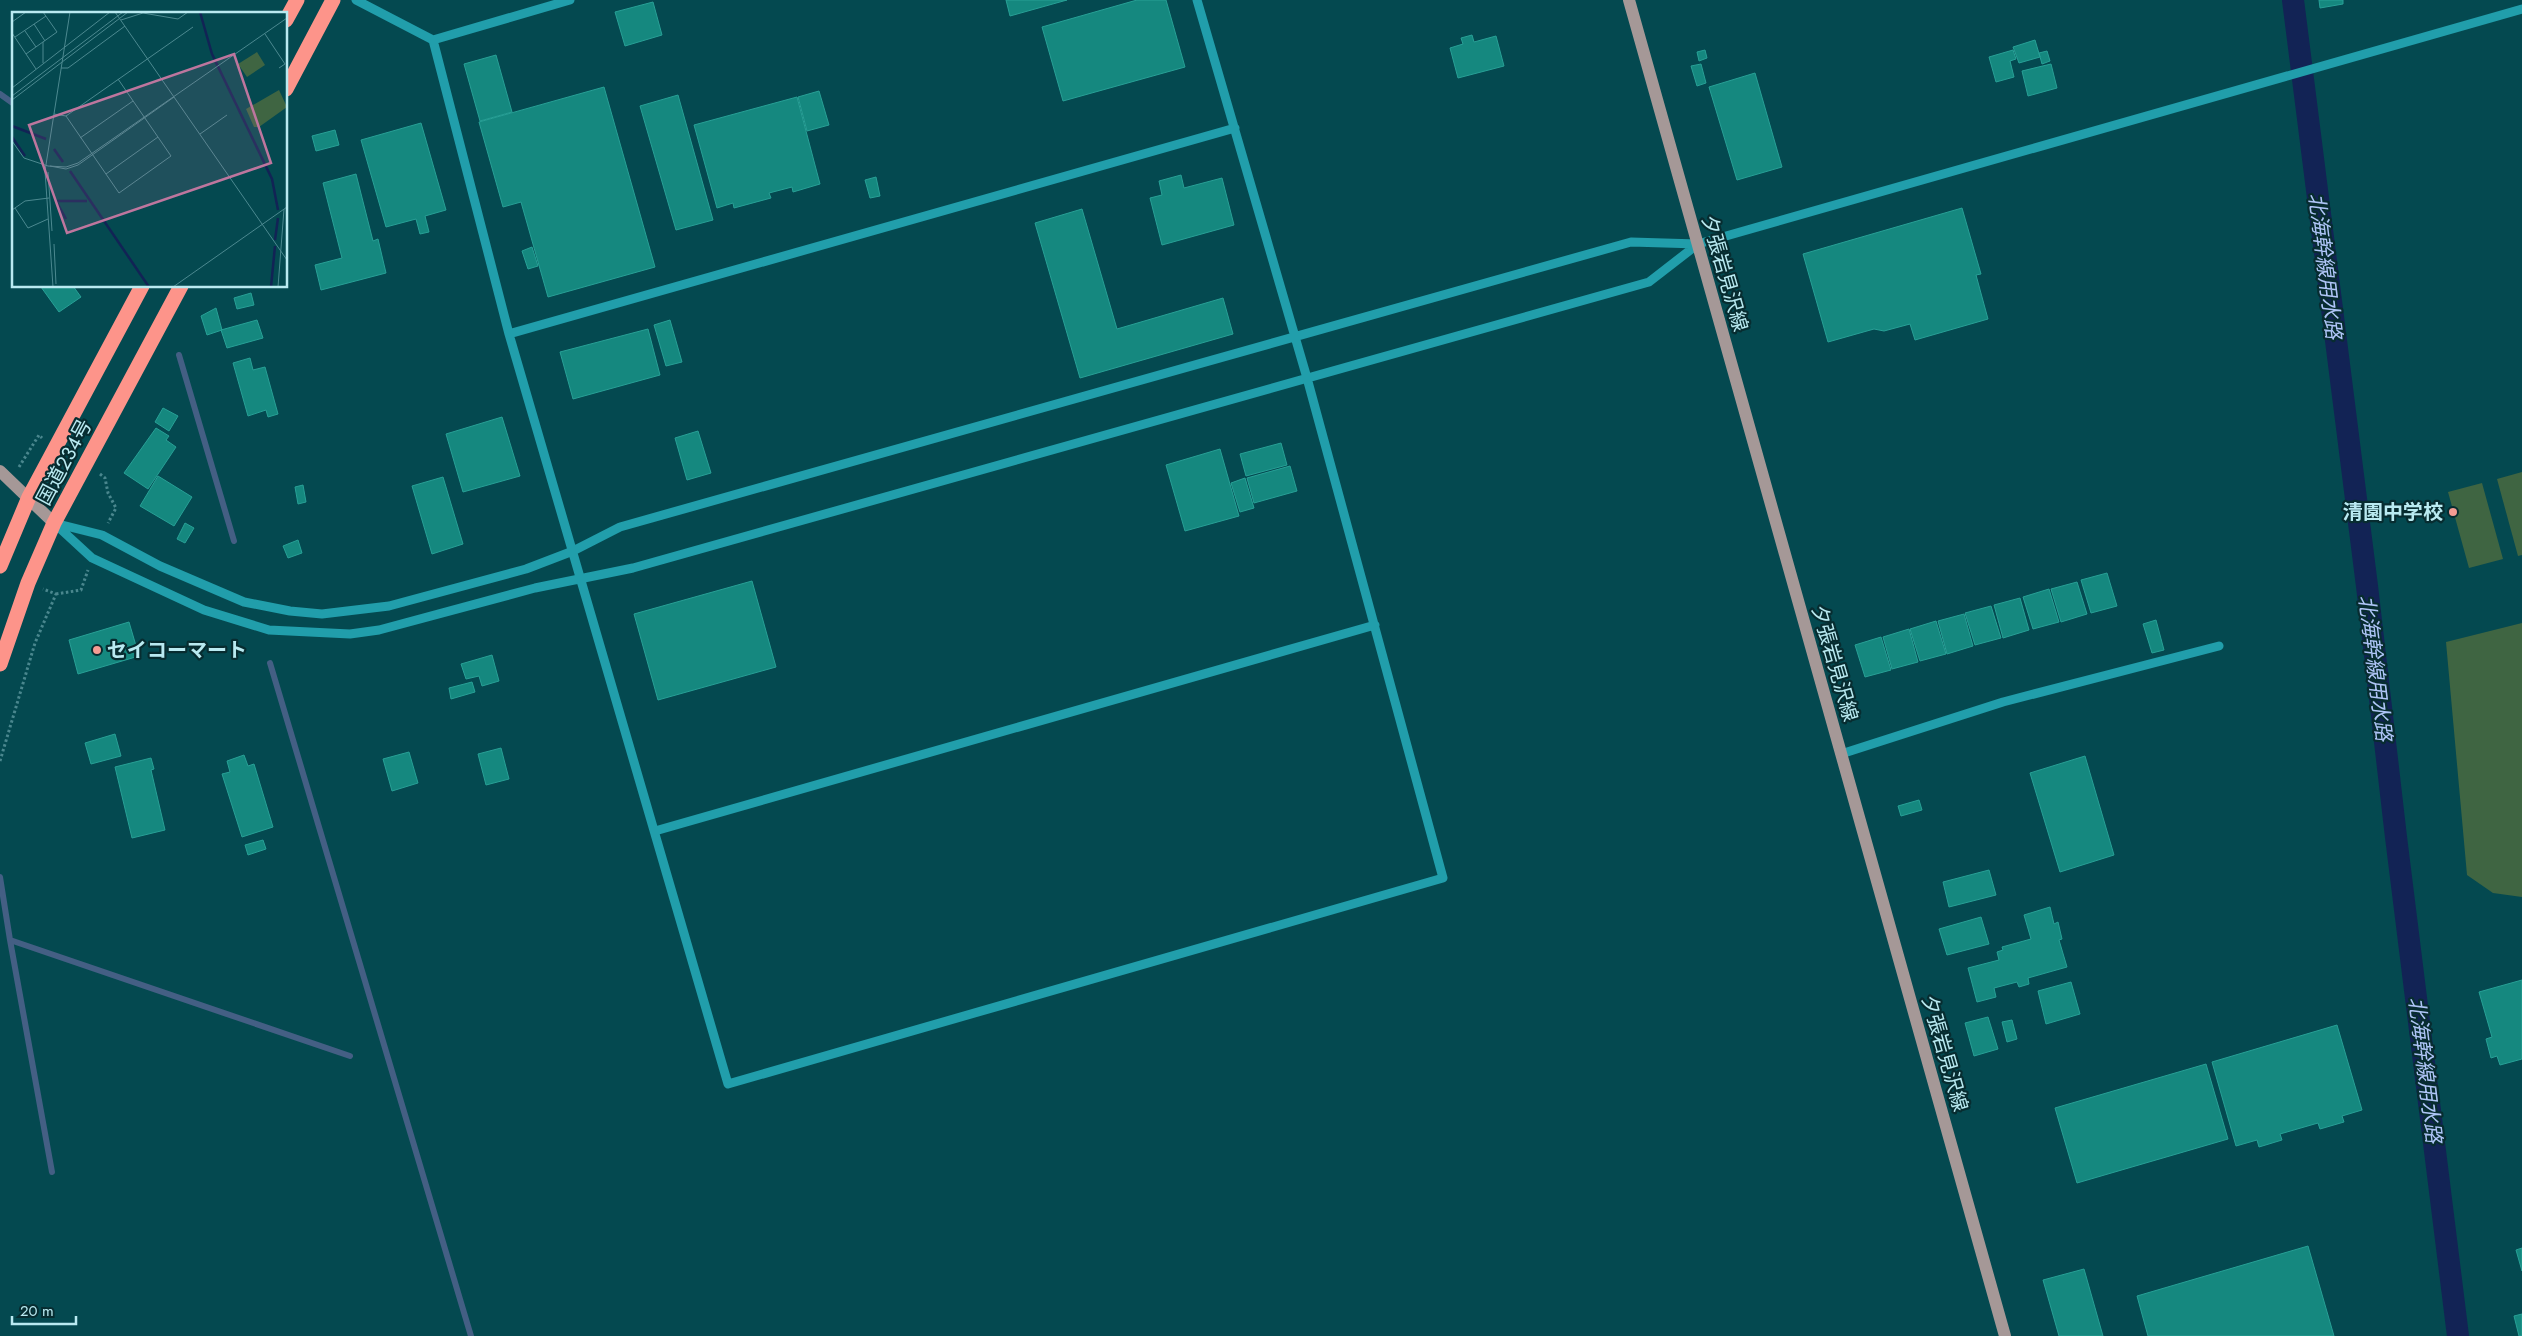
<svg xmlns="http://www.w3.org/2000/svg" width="2522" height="1336" viewBox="0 0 2522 1336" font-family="Jost,'Noto Sans JP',sans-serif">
	<rect width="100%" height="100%" fill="#044950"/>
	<!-- green -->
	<path fill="#3f6542" d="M2522,472V555L2518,556L2497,479Z
		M2482,483L2503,559L2469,568L2448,492Z
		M2522,623V897L2493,893L2467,875L2446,642Z"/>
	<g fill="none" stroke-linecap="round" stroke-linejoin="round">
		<!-- stream -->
		<path stroke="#445f84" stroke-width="6" d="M0,94L14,104
			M179,355L234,541
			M270,663L471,1336
			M0,877L10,940
			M52,1172L10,940L350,1056"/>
		<!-- canal -->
		<path stroke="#122355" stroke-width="22" d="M2293,0L2367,586L2396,837L2458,1336"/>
	</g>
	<!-- building -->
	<path fill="#15887f" stroke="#28a096" d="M1006,0H1067L1010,16Z
		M1137,0H1166L1185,67L1063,101L1042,27Z
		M2319,0H2343V4L2320,8Z
		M653,2L662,35L625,46L615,12Z
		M1472,35L1474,42L1496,36L1504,66L1458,78L1450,48L1463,44L1461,38Z
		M2035,40L2040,57L2019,63L2013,47Z
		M1705,50L1707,58L1699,61L1697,52Z
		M2013,50L2016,59L2010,61L2014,77L1996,82L1989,57Z
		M2047,51L2050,61L2042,64L2039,53Z
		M496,55L512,112L480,121L464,64Z
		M1701,64L1706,83L1697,86L1691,66Z
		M2051,64L2057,88L2028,96L2022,71Z
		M1755,73L1782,167L1737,180L1709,87Z
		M604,87L655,267L548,297L521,202L503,207L479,122Z
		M819,91L829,125L807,131L798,97Z
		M678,95L713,220L676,230L640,106Z
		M797,97L820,184L793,192L792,187L769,193L771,198L734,208L733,203L717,208L694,125Z
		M421,123L446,210L425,216L429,232L420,234L416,219L386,227L361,140Z
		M335,130L339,145L316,151L312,136Z
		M356,174L373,241L378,239L386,273L321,290L315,265L342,258L323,183Z
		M1181,175L1184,188L1222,178L1234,225L1162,245L1150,198L1162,195L1159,181Z
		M876,177L880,196L870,198L865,180Z
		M1962,208L1981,274L1976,275L1988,319L1915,340L1910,324L1884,331L1874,329L1828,342L1803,254Z
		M1082,209L1117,329L1223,298L1233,334L1080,378L1035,223Z
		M532,247L538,266L528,269L522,251Z
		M73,286L81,297L59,312L41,287Z
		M251,293L254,305L237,309L234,298Z
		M216,308L222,330L207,335L201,316Z
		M257,320L263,338L227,348L221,330Z
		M670,320L682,362L666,366L654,325Z
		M648,329L660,375L573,399L560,352Z
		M250,358L253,370L265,367L278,414L268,417L266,410L248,416L233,363Z
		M163,408L178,416L169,431L155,422Z
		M502,417L520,476L463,492L446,434Z
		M156,428L169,436L166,440L176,447L148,489L124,473Z
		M698,431L711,473L687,480L675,438Z
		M1281,443L1287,465L1246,476L1240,454Z
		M1220,449L1239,516L1185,531L1166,465Z
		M1290,466L1297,491L1254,503L1247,478Z
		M158,476L192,497L174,526L140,506Z
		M443,477L463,544L432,554L412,486Z
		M1245,478L1254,508L1240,512L1231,483Z
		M303,485L306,502L298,504L295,487Z
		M185,523L194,528L185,543L177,539Z
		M298,540L302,553L288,558L283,546Z
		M2107,573L2117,606L2091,613L2081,580Z
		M752,581L776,667L658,700L634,614Z
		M2077,582L2087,614L2061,622L2051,589Z
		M2049,589L2059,622L2033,629L2023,597Z
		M2020,598L2029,630L2003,638L1994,605Z
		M1991,606L2001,638L1975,645L1965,613Z
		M1964,614L1973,646L1947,654L1938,621Z
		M2156,620L2164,650L2152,653L2143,624Z
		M1936,621L1946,654L1920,661L1910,629Z
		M129,622L139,656L78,674L69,640Z
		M1909,629L1918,662L1892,669L1883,637Z
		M1881,637L1891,670L1865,677L1855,645Z
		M492,655L499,681L482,686L479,676L466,679L461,664Z
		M472,682L475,692L451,699L449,688Z
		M115,734L121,756L91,764L85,743Z
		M501,748L509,779L486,785L478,754Z
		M409,752L418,783L392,791L383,759Z
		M244,755L248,766L254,764L273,827L242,837L222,774L230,772L227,761Z
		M2085,756L2114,855L2060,872L2030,773Z
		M151,758L154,769L151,770L165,830L132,838L115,767Z
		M1919,800L1922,810L1901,816L1898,806Z
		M263,840L266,849L248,855L245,845Z
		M1989,870L1996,895L1949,907L1943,882Z
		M2050,907L2054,924L2058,922L2062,939L2059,940L2067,967L2028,978L2029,984L2019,987L2017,982L1994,988L1996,997L1977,1002L1968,968L1999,960L1997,952L2003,950L2002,947L2031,939L2024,915Z
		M1981,917L1989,944L1947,955L1939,929Z
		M2522,980V1059L2500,1065L2497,1056L2491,1058L2486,1039L2492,1037L2479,992Z
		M2071,982L2080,1014L2046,1024L2038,991Z
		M1988,1017L1998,1049L1974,1056L1965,1023Z
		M2012,1020L2017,1039L2007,1042L2002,1022Z
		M2337,1025L2362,1110L2342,1116L2344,1122L2320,1129L2318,1123L2280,1134L2282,1140L2259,1147L2257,1140L2236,1146L2212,1062Z
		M2206,1064L2228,1139L2077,1183L2055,1108Z
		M2308,1246L2334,1336H2148L2137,1296Z
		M2522,1248V1271L2516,1250Z
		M2084,1269L2103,1336H2059L2043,1280Z
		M2522,1314V1336H2519L2514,1316Z"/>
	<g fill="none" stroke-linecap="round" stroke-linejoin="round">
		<!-- path -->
		<path stroke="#4a878e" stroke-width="3" stroke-dasharray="2.5 2.5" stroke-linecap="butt" d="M19,467L39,435L42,438
			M100,474L105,478L108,493L116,508L108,523
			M56,594L81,590L88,570
			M0,761L35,643L56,594L43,589"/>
		<!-- minor -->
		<path stroke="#219eab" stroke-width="9" d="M356,0L433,40L570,0
			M433,40L509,334L728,1084L1443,878L1307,378L1197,0
			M509,334L1235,128
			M54,523L102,535L160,566L244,602L290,611L322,614L389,606L526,569L573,551L620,527L1631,242L1698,244L2522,9
			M54,523L92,558L204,610L269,630L350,634L379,630L535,588L633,568L1649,282L1698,244
			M1841,754L2003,702L2219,646
			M655,831L1375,625"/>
		<!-- major -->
		<path stroke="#a59897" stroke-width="12" d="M1629,0L2005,1336
			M0,471L54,523"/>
		<!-- highway -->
		<path stroke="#fd948a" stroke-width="15" d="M286,20L297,0
			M286,89L333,0
			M0,566L29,497L142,286
			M0,664L28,583L54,523L181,286"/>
	</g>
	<!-- markers -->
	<g fill="#f59c93" stroke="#072c30" stroke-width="2">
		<circle cx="2453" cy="512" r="5"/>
		<circle cx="97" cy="650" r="5"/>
	</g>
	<g text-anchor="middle" stroke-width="4.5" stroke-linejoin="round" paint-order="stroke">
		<!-- street labels -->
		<g font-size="20" fill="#b9eaf1" stroke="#072c30">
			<text transform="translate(1725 273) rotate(74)" y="7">夕張岩見沢線</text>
			<text transform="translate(64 462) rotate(-62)" y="7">国道234号</text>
			<text transform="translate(1835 663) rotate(74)" y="7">夕張岩見沢線</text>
			<text transform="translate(1945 1053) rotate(74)" y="7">夕張岩見沢線</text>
		</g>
		<!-- poi labels -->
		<g font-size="20" font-weight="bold" fill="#b9eaf1" stroke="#072c30" text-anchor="end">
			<text x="2443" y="519">清園中学校</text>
			<text x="107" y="657" text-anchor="start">セイコーマート</text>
		</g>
		<!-- water labels -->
		<g font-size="21" font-style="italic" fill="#afc5f7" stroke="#072c30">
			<text transform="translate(2325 266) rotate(83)" y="7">北海幹線用水路</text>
			<text transform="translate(2375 668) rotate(83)" y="7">北海幹線用水路</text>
			<text transform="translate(2425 1070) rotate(83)" y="7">北海幹線用水路</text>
		</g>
	</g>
	<!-- overview -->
	<g transform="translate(12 12)">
		<rect width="275" height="275" fill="#044950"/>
		<path d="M245,40L253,53L235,65L226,52ZM267,78L275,95L247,115H242L234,97Z" fill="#3f6542"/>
		<path fill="none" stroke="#122355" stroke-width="2.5" d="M188,0L200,42L260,167L266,198M0,114L34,127M0,125L13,144M42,137L51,150M58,159L137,275M54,207L44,189H75M263,228L266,206M259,275L263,234"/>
		<path fill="none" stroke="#4c8990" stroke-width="1" d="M103,0L275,248M109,8L131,1L166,7L176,0M0,10L14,0M22,12L33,29M13,19L24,35M0,21L24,57M253,22L273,52L267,56M3,25L34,4M31,30V51M14,42L45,20L31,0M49,56H56L113,14M0,76L98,0M0,84L111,0M0,88L116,0M42,102L54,104L181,15M54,104L107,181L159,144L106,67M188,122L215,103M68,126L121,89M0,129L12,146L36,154M36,154L54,155L66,151L275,6M38,154L54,157L66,153L162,85M36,160L40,219M94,162L146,125M3,196L16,216L36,207M0,198L13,189L37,186M42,232L44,272M41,275L33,159L58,0M161,275L275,195M266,275L272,197"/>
		<path fill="#be769e" fill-opacity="0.15" stroke="#be769e" stroke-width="2.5" d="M222,42L259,151L55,221L17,113Z"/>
		<rect width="275" height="275" fill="none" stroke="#b9eaf1" stroke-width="2.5"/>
	</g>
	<!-- scale -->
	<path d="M12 1316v8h64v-8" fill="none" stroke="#b9eaf1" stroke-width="2.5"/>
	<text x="20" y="1316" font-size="15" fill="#b9eaf1" stroke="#072c30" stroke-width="4" paint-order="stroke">20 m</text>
</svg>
